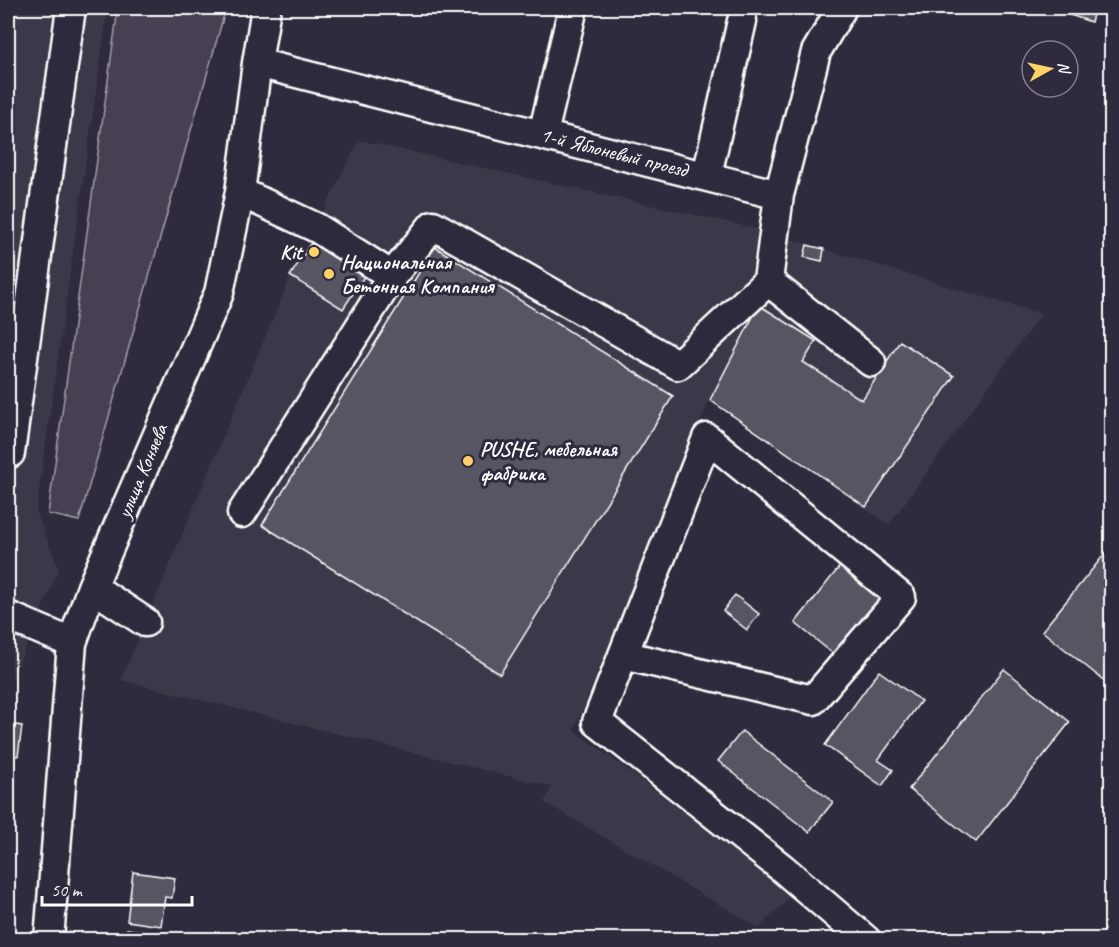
<svg xmlns="http://www.w3.org/2000/svg" width="1119" height="947" viewBox="0 0 1119 947" font-family="Caveat,sans-serif">
	<rect width="100%" height="100%" fill="#2f2a3d"/>
	<filter id="ink" filterUnits="userSpaceOnUse"><feTurbulence type="fractalNoise" baseFrequency=".0167" numOctaves="2"/><feDisplacementMap in="SourceGraphic" scale="12" xChannelSelector="R" yChannelSelector="G"/><feConvolveMatrix kernelMatrix="1 2 1 2 8 2 1 2 1" color-interpolation-filters="sRGB"/></filter>
	<g filter="url(#ink)">
		<!-- built -->
		<path fill="#3c3749" d="M8,8H108L36,512L59,569L8,689Z
			M359,140L754,228L1041,314L889,525L709,401L574,730L793,894L759,928L544,802L552,787L121,680L293,271Z"/>
		<!-- green -->
		<path fill="#464152" stroke="#a2a0a8" stroke-width="1.5" d="M118,8H226L79,521L48,514Z"/>
		<!-- building -->
		<path fill="#595564" stroke="#fff" stroke-width="1.5" d="M688,8H718L716,14Z
			M1049,8H1095L1091,22Z
			M314,238L367,272L343,309L290,276Z
			M807,245L824,249L822,261L804,257Z
			M435,247L673,396L500,674L262,525Z
			M759,305L816,341L803,362L862,400L900,341L954,376L866,507L710,400Z
			M1112,545V687L1042,631Z
			M841,565L883,598L836,656L795,623Z
			M735,595L759,614L747,630L723,611Z
			M1004,669L1070,722L976,842L909,789Z
			M879,671L921,701L878,760L893,770L882,786L825,745Z
			M8,724L22,726L18,756L8,755Z
			M742,731L833,802L809,832L718,761Z
			M133,872L175,878L172,898L165,897L161,926L127,921Z
			M127,929L153,933L152,940H126Z"/>
		<g fill="none" stroke-linecap="round" stroke-linejoin="round">
			<!-- minor casing -->
			<g stroke="#fff" stroke-width="33">
				<path id="minor" d="M842,8L816,52L779,195L768,281L871,362
					M257,63L779,195
					M543,134L573,8
					M707,175L742,21
					M240,192L317,228L392,276L242,513
					M392,276L433,225L678,365L768,281
					M8,453H10L71,8
					M92,587L145,622
					M8,616L72,643
					M623,655L813,700L901,597L707,438L597,722L782,868L866,940
					M49,940L72,643L92,587L219,293L240,192L257,63L266,8"/>
			</g>
			<!-- minor -->
			<use href="#minor" stroke="#2f2a3d" stroke-width="28"/>
		</g>
	</g>
	<!-- markers -->
	<g fill="#ffd166" stroke="#2f2a3d" stroke-width="2">
		<circle cx="314" cy="252" r="6"/>
		<circle cx="329" cy="274" r="6"/>
		<circle cx="468" cy="461" r="6"/>
	</g>
	<g text-anchor="middle" stroke-width="6" stroke-linejoin="round" paint-order="stroke">
		<!-- street labels -->
		<g font-size="21" fill="#fff" stroke="#2f2a3d">
			<text transform="translate(614 152) rotate(14)" y="7">1-й Яблоневый проезд</text>
			<text transform="translate(142 471) rotate(-67)" y="7">улица Коняева</text>
		</g>
		<!-- poi labels -->
		<g font-size="21" font-weight="bold" fill="#fff" stroke="#2f2a3d" text-anchor="start">
			<text x="302" y="259" text-anchor="end">Kit</text>
			<text x="341" y="269">Национальная<tspan x="341" dy="24">Бетонная Компания</tspan></text>
			<text x="480" y="456">PUSHE, мебельная<tspan x="480" dy="24">фабрика</tspan></text>
		</g>
	</g>
	<!-- margin -->
	<rect width="1119" height="947" fill="none" stroke="#2f2a3d" stroke-width="30"/>
	<rect x="15" y="15" width="1089" height="917" fill="none" stroke="#fff" stroke-width="2" filter="url(#ink)"/>
	<!-- north arrow -->
	<g transform="translate(1050 69) rotate(82)"><circle r="28" fill="#2f2a3d" stroke="#827f8b" stroke-width="1.5"/>
	<path d="M0-4.5L10 22L0 15L-10 22Z" fill="#ffd166"/>
	<text y="-9" font-size="16" font-weight="bold" text-anchor="middle" fill="#ffffff">N</text>
	</g>
	<!-- scale -->
	<path d="M42 896v9h150v-9" fill="none" stroke="#ffffff" stroke-width="3"/>
	<text x="51" y="896" font-size="18" fill="#ffffff" stroke="#2f2a3d" stroke-width="4.5" paint-order="stroke">50 m</text>
</svg>
